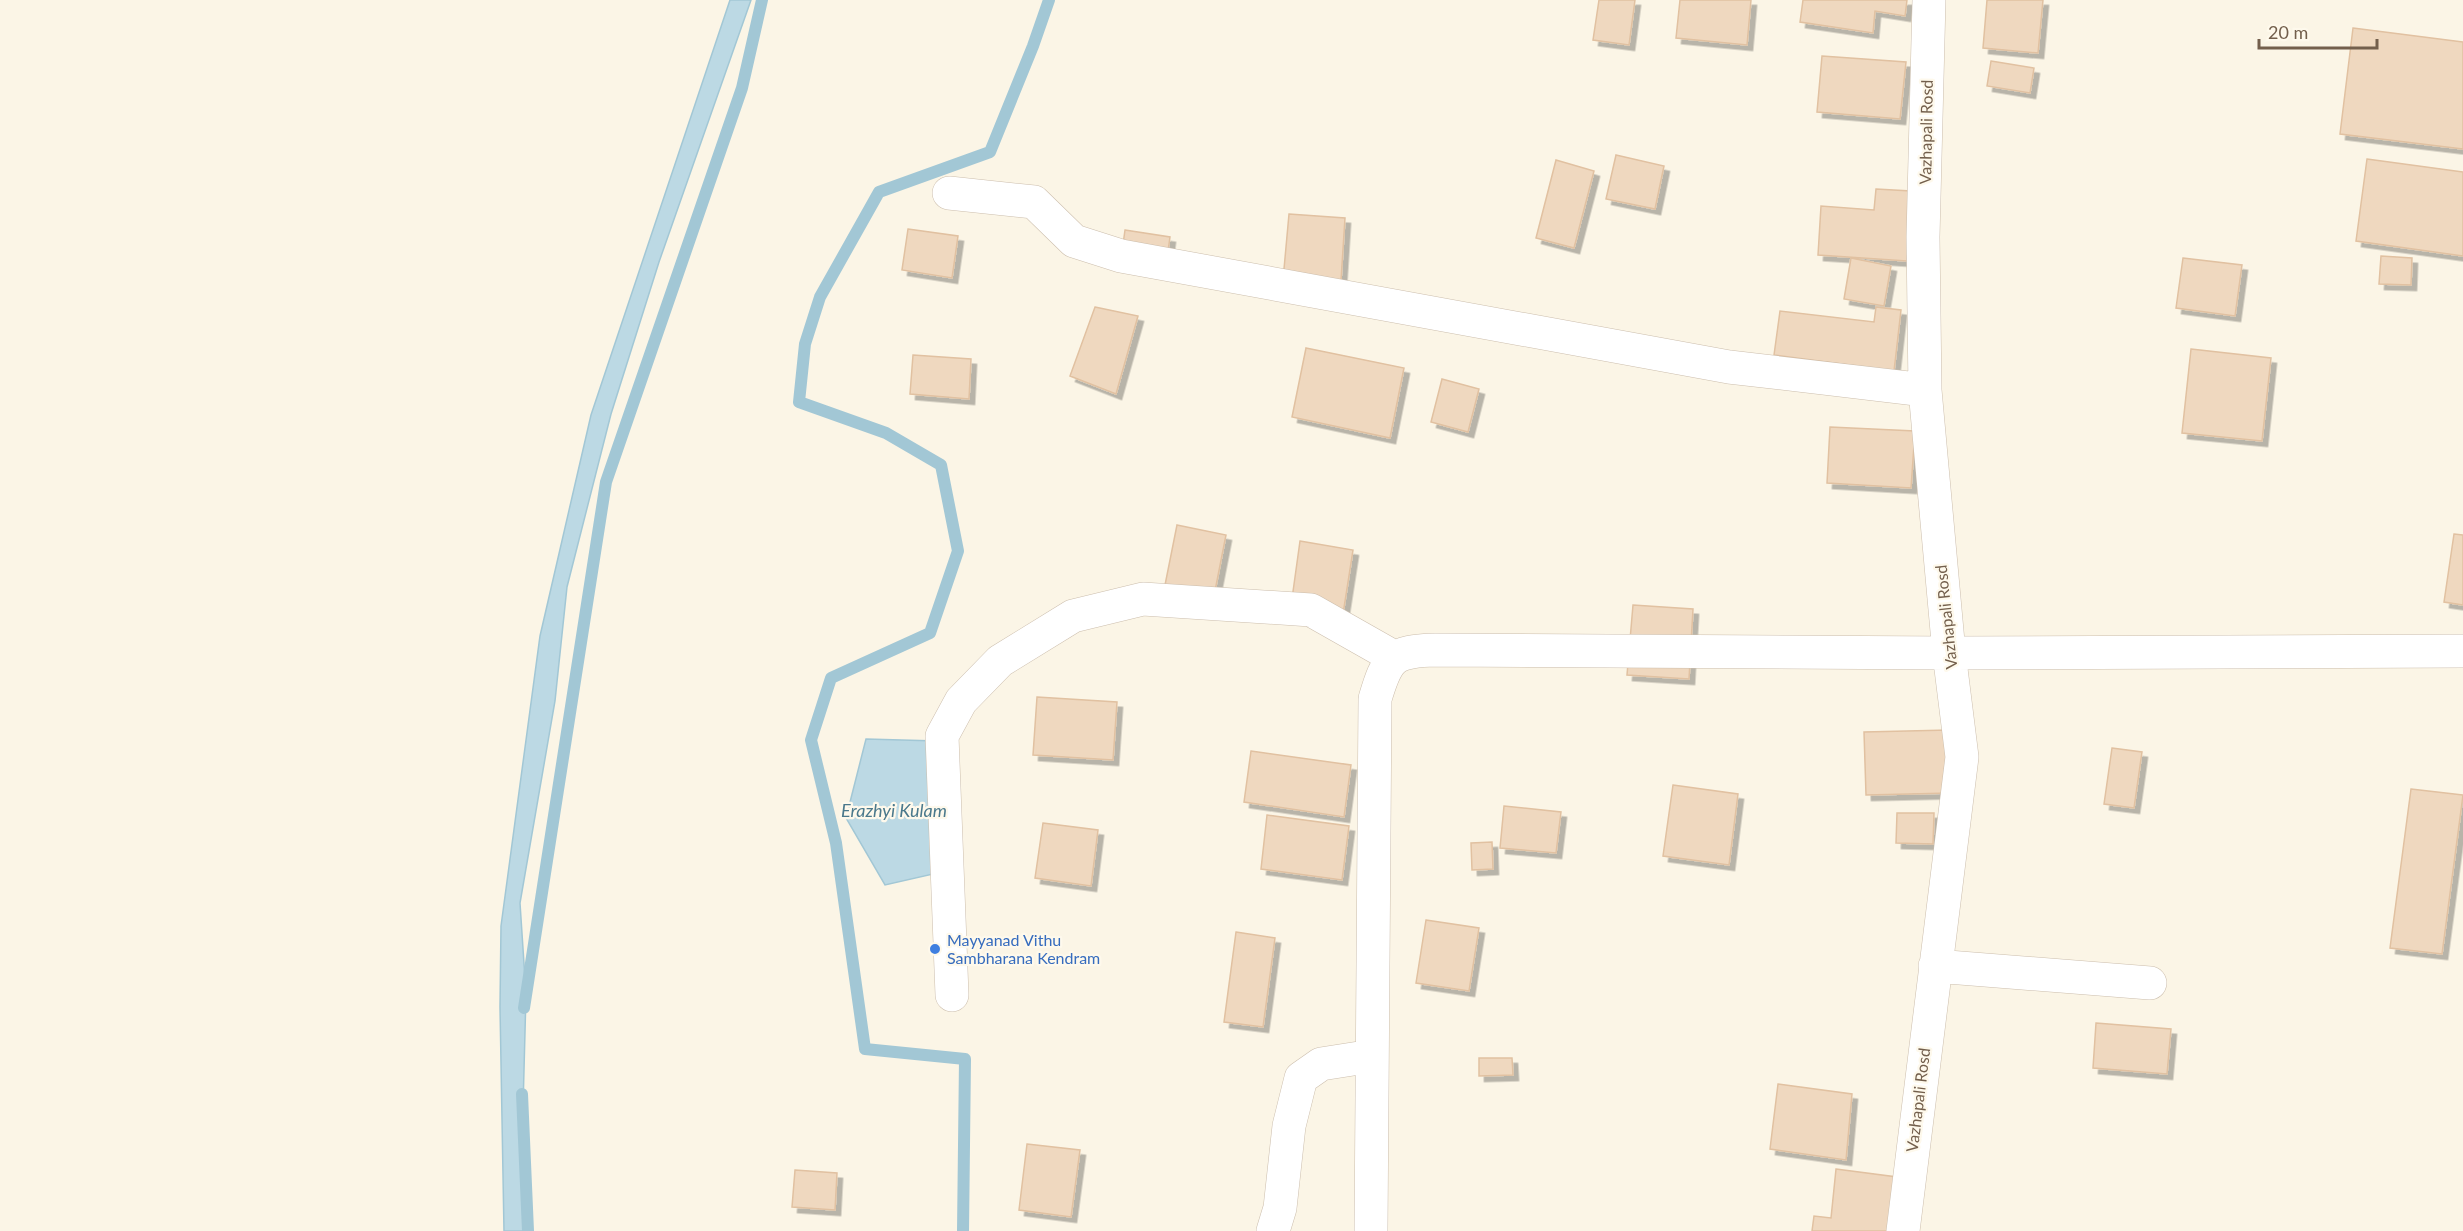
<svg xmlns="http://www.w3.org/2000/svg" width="2463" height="1231" viewBox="0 0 2463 1231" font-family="Lato,sans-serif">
	<defs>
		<filter id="shadow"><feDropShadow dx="5.5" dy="5.5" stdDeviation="0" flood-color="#0004"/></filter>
	</defs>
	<rect width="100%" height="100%" fill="#fbf5e6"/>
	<!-- water -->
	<path fill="#bcd9e4" stroke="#a2c7d5" stroke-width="1.5" d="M730,0H751L659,262L611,414L567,587L555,701L520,903L526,994L523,1108L524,1231H504L500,1007L501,926L540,636L591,415Z
		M866,739L937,741L942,872L885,885L846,818Z"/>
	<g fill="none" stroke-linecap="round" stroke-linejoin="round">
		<!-- stream -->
		<path stroke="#a2c7d5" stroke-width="12" d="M524,1008L606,482L742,88L762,0
			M522,1094L528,1231
			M963,1231L965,1059L865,1049L836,843L811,740L831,678L930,633L958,551L941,465L886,433L799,402L805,344L820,297L879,192L990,152L1033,46L1049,0"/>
	</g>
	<!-- building -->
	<path fill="#efd8bf" stroke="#e1c1a1" stroke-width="1.5" filter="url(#shadow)" d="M1599,0H1635L1629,45L1593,40Z
		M1680,0H1751L1747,45L1676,38Z
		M1803,0H1907L1905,16L1875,11L1873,33L1800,22Z
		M1987,0H2043L2038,53L1983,48Z
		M2353,28L2463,42V149L2340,134Z
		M1822,56L1906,62L1900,119L1817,112Z
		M1991,61L2034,68L2030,93L1987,86Z
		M1616,155L1664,166L1655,209L1606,199Z
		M2367,159L2463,172V256L2356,241Z
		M1556,160L1594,171L1574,248L1536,238Z
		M1876,189L1911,191L1907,261L1818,255L1821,206L1874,210Z
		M1289,214L1345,218L1340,296L1282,291Z
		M908,229L958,236L952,278L902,270Z
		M1125,230L1170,237L1165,272L1120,266Z
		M2381,256L2412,258L2411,285L2379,284Z
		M1851,258L1891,266L1884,306L1844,299Z
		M2183,258L2242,265L2235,316L2176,308Z
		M1095,307L1138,316L1116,394L1070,376Z
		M1876,307L1901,310L1894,371L1774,355L1780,311L1874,322Z
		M1306,348L1404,368L1390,438L1292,417Z
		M2191,349L2271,358L2262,441L2182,433Z
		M913,355L971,359L969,399L910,394Z
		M1442,379L1479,389L1468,432L1431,422Z
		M1830,427L1915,431L1911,488L1827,483Z
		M1177,525L1226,535L1213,601L1164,590Z
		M2454,534L2463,535V605L2444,602Z
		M1300,541L1353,550L1343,614L1291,606Z
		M1633,605L1693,609L1689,679L1627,675Z
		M1037,697L1117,702L1113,760L1033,755Z
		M1949,730L1951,793L1866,795L1864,732Z
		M2112,748L2142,752L2134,808L2104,804Z
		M1251,751L1351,765L1344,817L1244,802Z
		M1673,785L1738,794L1729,865L1663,856Z
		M2411,789L2463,795L2442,954L2390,948Z
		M1504,806L1561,812L1556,853L1500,848Z
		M1897,813H1934L1933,844L1896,843Z
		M1267,815L1349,826L1342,880L1261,869Z
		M1043,823L1098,830L1091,886L1035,878Z
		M1492,842L1493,869L1472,870L1471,843Z
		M1426,920L1479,928L1469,991L1416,983Z
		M1236,932L1275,938L1263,1027L1224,1022Z
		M2096,1023L2171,1029L2167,1074L2093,1068Z
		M1479,1058H1512L1513,1075L1479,1076Z
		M1778,1084L1852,1094L1846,1160L1770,1149Z
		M1027,1144L1080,1150L1071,1217L1019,1210Z
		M1836,1169L1897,1177L1890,1231H1812L1814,1216L1831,1218Z
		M795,1170L837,1173L835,1210L792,1207Z"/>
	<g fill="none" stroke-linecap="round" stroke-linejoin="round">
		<!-- minor casing -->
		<g stroke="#ccbead" stroke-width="34">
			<path id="minor" d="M949,193L1034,202L1074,241L1121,256L1729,367L1925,390
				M1935,966L2150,983
				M952,995L942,736L961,701L1000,661L1073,616L1143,599L1311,610L1394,657
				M1273,1231L1280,1208L1289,1126L1301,1078L1321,1064L1372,1056
				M1371,1231L1375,699C1387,658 1392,651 1435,650L1949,653L2463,651
				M1903,1231L1962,757L1949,653L1925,390L1923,237L1929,0"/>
		</g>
		<!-- minor -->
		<use href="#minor" stroke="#fff" stroke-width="33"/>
	</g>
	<!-- markers -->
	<circle fill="#3f7fe0" stroke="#fef9ec" stroke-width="2" cx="935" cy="949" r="6"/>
	<g text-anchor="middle" stroke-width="4.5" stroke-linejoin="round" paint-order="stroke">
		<!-- street labels -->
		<g font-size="16" fill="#735f4c" stroke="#fef9ec">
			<text transform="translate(1926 132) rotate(-89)" y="6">Vazhapali Rosd</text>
			<text transform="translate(1946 617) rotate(-96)" y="6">Vazhapali Rosd</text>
			<text transform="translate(1918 1100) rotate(-83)" y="6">Vazhapali Rosd</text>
		</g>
		<!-- shop labels -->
		<g font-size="16" fill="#366cbe" stroke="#fef9ec" text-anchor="start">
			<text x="947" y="946">Mayyanad Vithu<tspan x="947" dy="18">Sambharana Kendram</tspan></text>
		</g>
		<!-- water labels -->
		<g font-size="18" font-style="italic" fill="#4b798c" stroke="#fef9ec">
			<text x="894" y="817">Erazhyi Kulam</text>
		</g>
	</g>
	<!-- scale -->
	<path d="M2259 39v9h118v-9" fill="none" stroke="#735f4c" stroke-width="3"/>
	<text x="2268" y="39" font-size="18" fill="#735f4c" stroke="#fef9ec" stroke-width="4.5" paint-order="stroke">20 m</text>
</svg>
